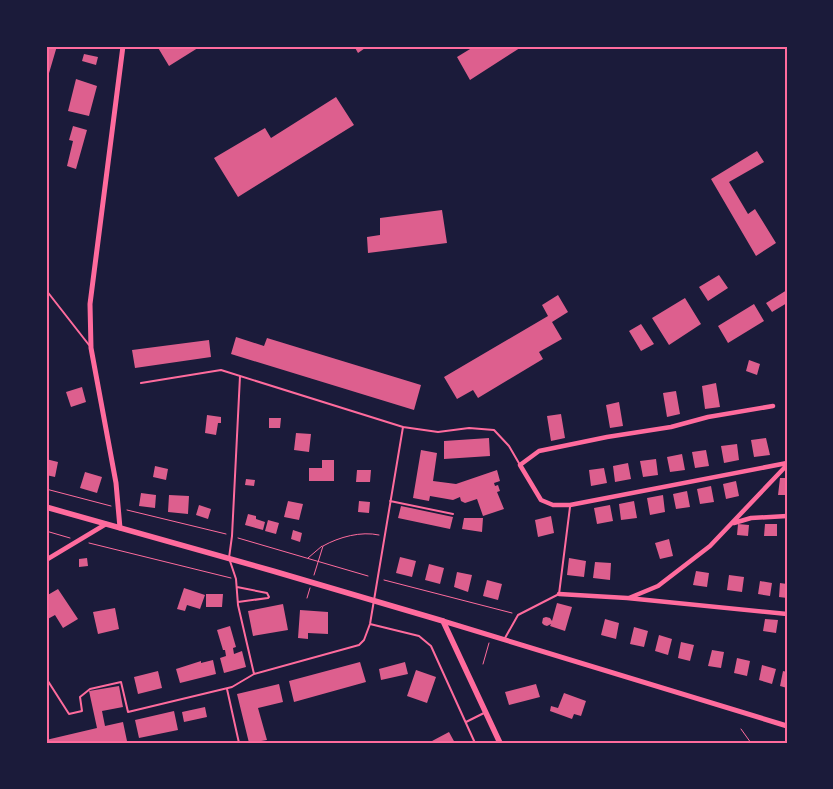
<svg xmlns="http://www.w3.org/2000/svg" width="833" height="789" viewBox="0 0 833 789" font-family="'Source Sans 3',sans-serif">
	<rect width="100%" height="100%" fill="#1b1b3a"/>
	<!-- building -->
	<path fill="#dd5f8e" d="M46,46H57L47,80H46Z
		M157,46H201L169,66Z
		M354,46H368L358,53Z
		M475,46H523L470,80L457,57Z
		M84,54L98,57L96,65L82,61Z
		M76,79L97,86L89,116L68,111Z
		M336,97L354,125L238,197L214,158L265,128L271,138Z
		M73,126L87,130L76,169L67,166L73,141L69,140Z
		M757,151L764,162L729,182L748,214L755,209L776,243L756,256L711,179Z
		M442,210L447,243L368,253L367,237L380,235V218Z
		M719,275L728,288L708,301L699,287Z
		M787,290V303L772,312L766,303Z
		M558,295L568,312L552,322L562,339L539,352L543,359L478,398L473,390L457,399L444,377L548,316L542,305Z
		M685,298L701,324L669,345L652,318Z
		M754,304L764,321L728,343L718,326Z
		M641,324L654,344L641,351L629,331Z
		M236,337L264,346L267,338L421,385L414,410L231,354Z
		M209,340L211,357L135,368L132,350Z
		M749,360L760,364L757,375L746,371Z
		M716,383L720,407L705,409L702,386Z
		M82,387L86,402L71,407L66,392Z
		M676,391L680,414L667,417L663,393Z
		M619,402L623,426L610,428L606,405Z
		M561,414L565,438L551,441L547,416Z
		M207,415L221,417V423H218L216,435L205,433Z
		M269,418H281L280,428H269Z
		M296,433L311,434L309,452L294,450Z
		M489,438L490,456L444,459V441Z
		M766,438L770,455L754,457L751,440Z
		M737,444L739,460L724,463L721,446Z
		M421,450L437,453L433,481L456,484L497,470L500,481L494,483L495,486L498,485L500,491L497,492L504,509L483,516L477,499L465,503L461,501L460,497L453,500L430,496L429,501L413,498Z
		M706,450L709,466L695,468L692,452Z
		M682,454L685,470L670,472L667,457Z
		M46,459L58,462L55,477L46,475Z
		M656,459L658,475L643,477L640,461Z
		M322,460H334V481H309V468H322Z
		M628,463L631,479L615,482L613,466Z
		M155,466L168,469L166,480L153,477Z
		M604,468L607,483L591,486L589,470Z
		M357,470H371L370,482H356Z
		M85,472L102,477L97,493L80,488Z
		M780,478H787V495H778Z
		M246,479L255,480L254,486L245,485Z
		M736,481L739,496L726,499L723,484Z
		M711,486L714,502L700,504L697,489Z
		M687,491L690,507L676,509L673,494Z
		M141,493L156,495L155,508L139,506Z
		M169,495L189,496L188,514L168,512Z
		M663,495L665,512L650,515L647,498Z
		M288,501L303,504L299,520L284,517Z
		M359,501L370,502L369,513L358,512Z
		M634,501L637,518L621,520L619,504Z
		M199,505L211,509L208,519L196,515Z
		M610,505L613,521L597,524L594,508Z
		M401,506L453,517L450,529L398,518Z
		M248,514L256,516V519L265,522L263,530L245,525Z
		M551,516L554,533L538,537L535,520Z
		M464,518H483L482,532L462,529Z
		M268,520L279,523L276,534L265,531Z
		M738,524L749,525L748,536L737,535Z
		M765,524H777V536H764Z
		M293,530L302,533L300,542L291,539Z
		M669,539L673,556L660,559L655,543Z
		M400,557L416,561L412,577L396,573Z
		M87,558L88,566L79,567V559Z
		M569,558L586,561L584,577L567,575Z
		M595,562L611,563L610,580L593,578Z
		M429,564L444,568L440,584L425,580Z
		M696,571L709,573L707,587L693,585Z
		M457,572L472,575L468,592L454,587Z
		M729,575L744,577L742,592L727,590Z
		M487,580L502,584L498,600L483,596Z
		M760,581L772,583L770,596L758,594Z
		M780,583L787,584V598L779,597Z
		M184,588L205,595L200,609L187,605L185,611L177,609Z
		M58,589L78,619L63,628L55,615L46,620V596Z
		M206,594H223L222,607H206Z
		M557,603L572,607L565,631L550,626L551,624L547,626L544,625L542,623L543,618L546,617L550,618L552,621Z
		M283,604L288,630L253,636L248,611Z
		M115,608L119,629L98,634L93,612Z
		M300,610L328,612V634L308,633V639L298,638Z
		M605,619L619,623L616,639L601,635Z
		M765,619L778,620L776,633L763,631Z
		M230,626L236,647L233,648L234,654L242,651L246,667L224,673L220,658L226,656L225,650H223L217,630Z
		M634,627L648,631L644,647L630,644Z
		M659,635L672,639L668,655L655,651Z
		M681,642L694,645L690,661L678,658Z
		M712,650L724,652L721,668L708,666Z
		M737,658L750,661L747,676L734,673Z
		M213,660L216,674L180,683L176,669L201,661V663Z
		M360,662L366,682L294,702L289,681Z
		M405,662L408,674L381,680L379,669Z
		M762,665L776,669L772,684L759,680Z
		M416,670L436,677L427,703L407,696Z
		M158,671L162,688L138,694L134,677Z
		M783,671L787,672V688L780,686Z
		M279,684L283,702L258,708L267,740L249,743L237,694Z
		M536,684L540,697L509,705L505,692Z
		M119,686L123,707L102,711L105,726L123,722L127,741L119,743H46V740L97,728L89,691Z
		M564,693L586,701L581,716L574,714L572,719L550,711L551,706L558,708Z
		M205,707L207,717L184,722L182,712Z
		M174,711L178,730L139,738L135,720Z
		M449,732L455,743H433L432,741Z"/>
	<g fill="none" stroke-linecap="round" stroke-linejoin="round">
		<!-- path -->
		<path stroke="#ff6b9d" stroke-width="1" d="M46,489L111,506
			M127,510L226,534
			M46,531L70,538
			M238,538L368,576
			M89,543L231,578
			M308,558L322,546
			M314,575L323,546C339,537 361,531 379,535
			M384,580L512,613
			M307,598L310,588
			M483,664L489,643
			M741,729L751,743"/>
		<!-- service -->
		<path stroke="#ff6b9d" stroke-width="2" d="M46,194V201
			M46,290L89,345
			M240,376L232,536L229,558L236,579L238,605L254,674
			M403,427L438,432L469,428L494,430L509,446L520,465
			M390,501L453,514
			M237,587L267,593L269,597L268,598L238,602
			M370,624L419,636L431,646L475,743
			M505,638L518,615L559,594L570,507
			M46,678L69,714L82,711L80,697L90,689L121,682L128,712L232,687L254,674L359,645L364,640L370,624L403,427L221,370L141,383
			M227,689L239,743
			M466,722L484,713"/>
		<!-- minor -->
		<path stroke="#ff6b9d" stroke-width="4.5" d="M773,406L708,417L671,427L607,437L539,451L520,465L541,500L553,505H570L787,463
			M734,523L751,518L787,516
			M46,560L106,524
			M559,594L627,598L787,614
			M629,598L658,586L710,546L787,465"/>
		<!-- tertiary -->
		<path stroke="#ff6b9d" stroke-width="5" d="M120,528L116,483L91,348L90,304L123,46
			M443,621L787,726"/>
		<!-- secondary -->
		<path stroke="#ff6b9d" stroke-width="5.5" d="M46,507L273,571L443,621L500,743"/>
	</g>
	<!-- border -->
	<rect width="833" height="789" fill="none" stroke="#1b1b3a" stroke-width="95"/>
	<rect x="48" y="48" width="738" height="694" fill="none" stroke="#ff6b9d" stroke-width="2"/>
</svg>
